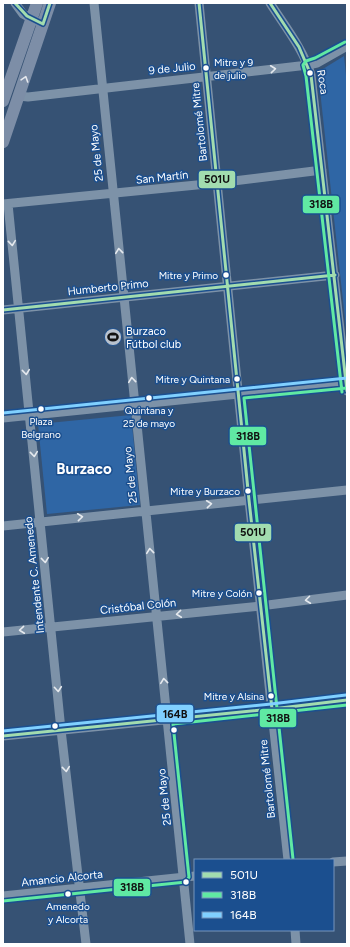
<svg xmlns="http://www.w3.org/2000/svg" width="350" height="947" viewBox="0 0 350 947" font-family="Figtree,sans-serif">
	<rect width="100%" height="100%" fill="#365274"/>
	<!-- green -->
	<path fill="#2f66a5" d="M344,56L347,85V337L318,72Z
		M131,415L140,505L47,514L38,424Z"/>
	<g fill="none" stroke-linecap="round" stroke-linejoin="round">
		<!-- minor -->
		<path stroke="#7d92a8" stroke-width="9" d="M15,3L23,14L36,21
			M94,3L190,944
			M199,3L249,500L288,860
			M270,3C284,25 304,50 311,75L347,391
			M19,96L28,97L308,65L317,63L347,46
			M3,204L217,183L322,170
			M8,204L61,730L86,944
			M3,310L335,275
			M3,418L346,383
			M3,526L347,490
			M3,632L260,606L347,595
			M3,736L272,709L347,700
			M333,862L347,861
			M3,896L195,876
			M295,930L296,944"/>
		<!-- major -->
		<path stroke="#7d8ea7" stroke-width="12" d="M3,101L37,3
			M3,142L50,3"/>
		<!-- bus-1 casing -->
		<g stroke="#1b4f8f" stroke-width="6">
			<path id="bus-1" d="M15,3L27,16L43,24L50,3
				M199,3L249,500L272,709
				M270,3L299,47L311,75L347,391
				M3,310L335,275
				M3,736L272,709L347,700"/>
		</g>
		<!-- bus-2 casing -->
		<g stroke="#1b4f8f" stroke-width="6">
			<path id="bus-2" d="M342,392L306,76L303,65L306,61L315,58L345,42
				M293,859L244,398L347,388
				M3,901L186,882L189,877L173,724L347,705"/>
		</g>
		<!-- bus-3 casing -->
		<g stroke="#1b4f8f" stroke-width="6">
			<path id="bus-3" d="M3,413L347,378
				M3,731L271,704L346,695"/>
		</g>
		<!-- bus-1 -->
		<use href="#bus-1" stroke="#a2dcaf" stroke-width="3"/>
		<!-- bus-2 -->
		<use href="#bus-2" stroke="#60e9a3" stroke-width="3"/>
		<!-- bus-3 -->
		<use href="#bus-3" stroke="#80d0ff" stroke-width="3"/>
	</g>
	<!-- one-way arrows -->
	<defs><path id="oneway-chevron" d="M-2-3.5L2.5 0L-2 3.5" fill="none" stroke-width="1.6" stroke-linecap="round" stroke-linejoin="round"/></defs>
	<g stroke="#e5e9ee">
		<use href="#oneway-chevron" transform="translate(273 69) rotate(-6)"/>
		<use href="#oneway-chevron" transform="translate(12 243) rotate(84)"/>
		<use href="#oneway-chevron" transform="translate(119 251) rotate(-96)"/>
		<use href="#oneway-chevron" transform="translate(26 372) rotate(84)"/>
		<use href="#oneway-chevron" transform="translate(132 380) rotate(-96)"/>
		<use href="#oneway-chevron" transform="translate(34 454) rotate(84)"/>
		<use href="#oneway-chevron" transform="translate(209 504) rotate(-6)"/>
		<use href="#oneway-chevron" transform="translate(80 517) rotate(-6)"/>
		<use href="#oneway-chevron" transform="translate(150 551) rotate(-96)"/>
		<use href="#oneway-chevron" transform="translate(45 560) rotate(84)"/>
		<use href="#oneway-chevron" transform="translate(308 600) rotate(173)"/>
		<use href="#oneway-chevron" transform="translate(179 614) rotate(174)"/>
		<use href="#oneway-chevron" transform="translate(22 630) rotate(174)"/>
		<use href="#oneway-chevron" transform="translate(164 681) rotate(-96)"/>
		<use href="#oneway-chevron" transform="translate(58 689) rotate(85)"/>
		<use href="#oneway-chevron" transform="translate(66 769) rotate(84)"/>
	</g>
	<use stroke="#e5e8ed" href="#oneway-chevron" transform="translate(25 79) rotate(-72)"/>
	<!-- icons -->
	<defs>
		<g id="stadium-disc" transform="scale(0.9)"><circle r="9.5" fill="#b9c2ce" stroke="#1b4f8f"/><path d="M0-5a6.5 5 0 1 0 0 10a6.5 5 0 1 0 0-10ZM-3.5-1.8h7v3.6h-7Z" fill="#111"/></g>
	</defs>
	<g fill-rule="evenodd">
		<use href="#stadium-disc" x="113" y="337"/>
	</g>
	<!-- markers -->
	<g fill="#fff" stroke="#1b4f8f" stroke-width="1.5">
		<circle cx="206" cy="68" r="3.5"/>
		<circle cx="310" cy="73" r="3.5"/>
		<circle cx="226" cy="275" r="3.5"/>
		<circle cx="237" cy="379" r="3.5"/>
		<circle cx="149" cy="398" r="3.5"/>
		<circle cx="41" cy="409" r="3.5"/>
		<circle cx="248" cy="491" r="3.5"/>
		<circle cx="259" cy="593" r="3.5"/>
		<circle cx="271" cy="696" r="3.5"/>
		<circle cx="55" cy="726" r="3.5"/>
		<circle cx="174" cy="730" r="3.5"/>
		<circle cx="186" cy="882" r="3.5"/>
		<circle cx="68" cy="894" r="3.5"/>
	</g>
	<g text-anchor="middle" stroke-width="3" stroke-linejoin="round" paint-order="stroke">
		<!-- bus labels -->
		<g font-size="10" fill="#fff" stroke="#1b4f8f" text-anchor="end">
			<text x="214" y="66" text-anchor="start">Mitre y 9<tspan x="214" dy="13">de julio</tspan></text>
			<text x="218" y="279">Mitre y Primo</text>
			<text x="230" y="383">Mitre y Quintana</text>
			<text x="149" y="414" text-anchor="middle">Quintana y<tspan x="149" dy="13">25 de mayo</tspan></text>
			<text x="41" y="425" text-anchor="middle">Plaza<tspan x="41" dy="13">Belgrano</tspan></text>
			<text x="240" y="495">Mitre y Burzaco</text>
			<text x="252" y="597">Mitre y Colón</text>
			<text x="264" y="700">Mitre y Alsina</text>
			<text x="68" y="910" text-anchor="middle">Amenedo<tspan x="68" dy="13">y Alcorta</tspan></text>
		</g>
		<!-- street labels -->
		<g font-size="11" fill="#fff" stroke="#1b4f8f">
			<text transform="translate(172 68) rotate(-6)" y="4">9 de Julio</text>
			<text transform="translate(323 82) rotate(81)" y="4">Roca</text>
			<text transform="translate(199 122) rotate(-96)" y="4">Bartolomé Mitre</text>
			<text transform="translate(96 153) rotate(-96)" y="4">25 de Mayo</text>
			<text transform="translate(162 177) rotate(-6)" y="4">San Martín</text>
			<text transform="translate(108 287) rotate(-6)" y="4">Humberto Primo</text>
			<text transform="translate(130 475) rotate(-96)" y="4">25 de Mayo</text>
			<text transform="translate(34 575) rotate(-96)" y="4">Intendente C. Amenedo</text>
			<text transform="translate(138 606) rotate(-6)" y="4">Cristóbal Colón</text>
			<text transform="translate(267 779) rotate(-96)" y="4">Bartolomé Mitre</text>
			<text transform="translate(164 797) rotate(-96)" y="4">25 de Mayo</text>
			<text transform="translate(62 878) rotate(-6)" y="4">Amancio Alcorta</text>
		</g>
		<!-- poi labels -->
		<g font-size="11" fill="#fff" stroke="#1b4f8f" text-anchor="start">
			<text x="126" y="335">Burzaco<tspan x="126" dy="13">Fútbol club</tspan></text>
		</g>
		<!-- district labels -->
		<g font-size="15" font-weight="bold" fill="#fff" stroke="#1b4f8f">
			<text x="84" y="474">Burzaco</text>
		</g>
	</g>
	<g stroke="#1b4f8f" stroke-width="1.5">
		<rect x="198" y="170" width="38" height="19" rx="4" fill="#a2dcaf"/>
		<rect x="302" y="195" width="38" height="19" rx="4" fill="#60e9a3"/>
		<rect x="229" y="426" width="38" height="20" rx="4" fill="#60e9a3"/>
		<rect x="234" y="523" width="38" height="19" rx="4" fill="#a2dcaf"/>
		<rect x="156" y="704" width="38" height="19" rx="4" fill="#80d0ff"/>
		<rect x="259" y="708" width="38" height="20" rx="4" fill="#60e9a3"/>
		<rect x="113" y="878" width="38" height="19" rx="4" fill="#60e9a3"/>
	</g>
	<g font-size="11" text-anchor="middle" font-weight="bold" fill="#111">
		<text x="217" y="183">501U</text>
		<text x="321" y="208">318B</text>
		<text x="248" y="440">318B</text>
		<text x="253" y="536">501U</text>
		<text x="175" y="718">164B</text>
		<text x="278" y="722">318B</text>
		<text x="132" y="891">318B</text>
	</g>
	<!-- border -->
	<rect width="350" height="947" fill="none" stroke="#ffffff" stroke-width="8"/>
	<!-- legend -->
	<rect x="194" y="859" width="140" height="72" fill="#1b4f8f" stroke="#7695bc"/>
	<rect x="202" y="872" width="20" height="6" fill="#a2dcaf" stroke="#7695bc"/>
	<text x="230" y="879" font-size="12" fill="#ffffff">501U</text>
	<rect x="202" y="892" width="20" height="6" fill="#60e9a3" stroke="#7695bc"/>
	<text x="230" y="899" font-size="12" fill="#ffffff">318B</text>
	<rect x="202" y="912" width="20" height="6" fill="#80d0ff" stroke="#7695bc"/>
	<text x="230" y="919" font-size="12" fill="#ffffff">164B</text>
</svg>
